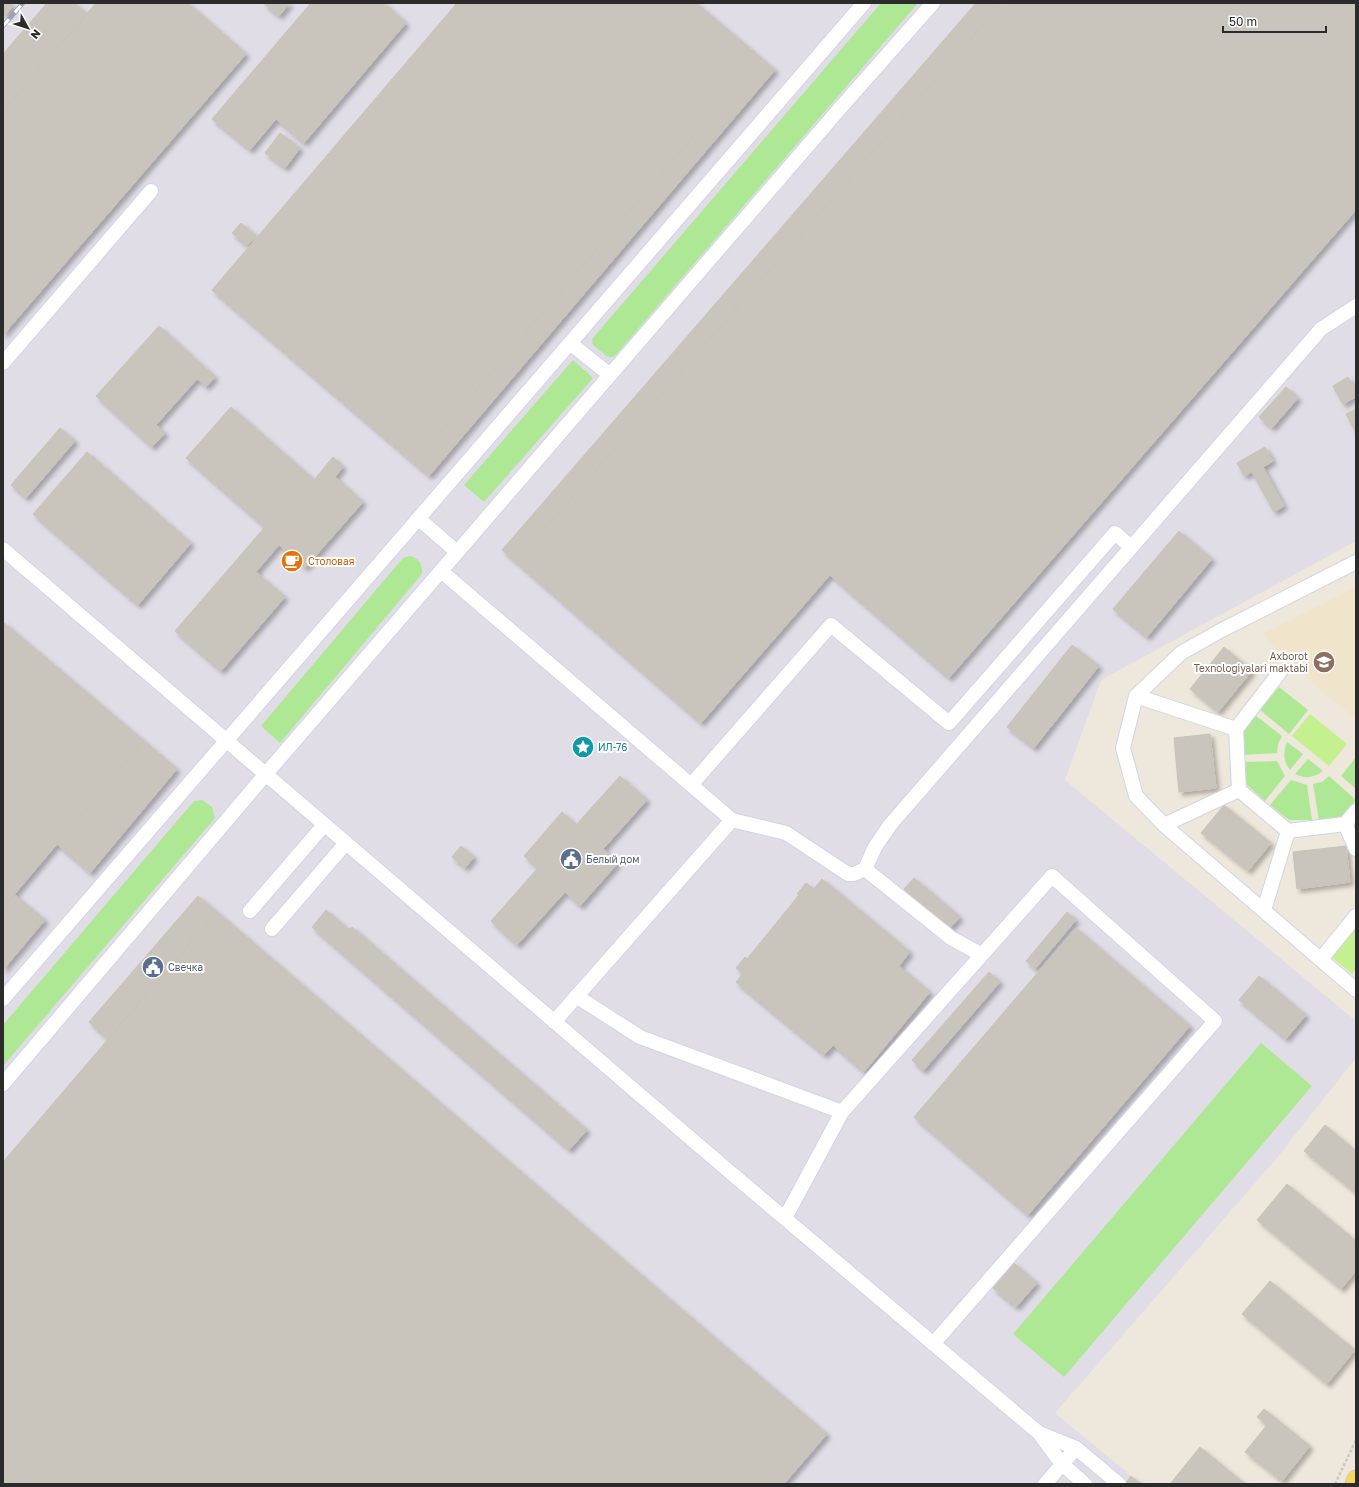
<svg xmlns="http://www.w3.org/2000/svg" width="1359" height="1487" viewBox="0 0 1359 1487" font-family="'Golos Text',sans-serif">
	<defs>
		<filter id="shadow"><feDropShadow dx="3.5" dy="3.5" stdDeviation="2" flood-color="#0004"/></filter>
	</defs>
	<rect width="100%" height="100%" fill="#eee7dc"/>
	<!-- industrial -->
	<path fill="#e0dde6" d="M3,3H1356V541L1101,680L1065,780L1356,1021V1058L1276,1159L1055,1413L1141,1484H3Z"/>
	<!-- education -->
	<path fill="#f0e5ca" d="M1356,587V718L1321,691L1262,634Z"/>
	<!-- green -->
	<path fill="#aee895" d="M881,3H918L614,357H608L593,345L592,339Z
		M573,360L593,378L484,502L464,485Z
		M409,556C419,558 423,565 422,574L280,743L261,726L403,558Z
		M1279,687L1308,710L1289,734L1260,710Z
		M1255,715L1282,736L1278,744L1277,753L1243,755L1242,733Z
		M1287,742L1303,754L1290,770C1283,761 1283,752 1287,742Z
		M1356,757V789L1341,776Z
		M1308,759L1323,771C1314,778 1305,779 1295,774Z
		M1277,761L1285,776L1265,801L1246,784L1241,762Z
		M1329,776L1356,800L1341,817L1319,821L1313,784L1322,782Z
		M1291,780L1307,785L1312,820H1289L1270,805Z
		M202,800L212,807L215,818L3,1066V1025L194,801Z
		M1261,1043L1312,1086L1064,1377L1013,1334Z"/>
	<!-- pitch -->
	<path fill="#c4f090" d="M1310,714L1347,744L1329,766L1292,736Z
		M1356,924V969L1352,974L1330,956Z"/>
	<!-- building -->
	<path fill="#c9c4bc" stroke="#c9c3b5" filter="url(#shadow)" d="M3,3H10L13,6L3,18Z
		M47,3H74L87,14L3,111V54Z
		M96,3H188L246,54L3,335V111Z
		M263,3H290L279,16Z
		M311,3H384L406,23L304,143L276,119L250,150L212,119Z
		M457,3H696L775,70L711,145L697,132L414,463L212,290Z
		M976,3H1002L516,562L502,550Z
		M1002,3H1356V210L949,678L830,575L701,723L516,562Z
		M697,132L711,145L429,476L414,463Z
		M280,133L300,148L285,168L265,153Z
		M241,223L256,236L247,246L232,233Z
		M159,326L215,377L206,387L197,379L156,425L165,433L152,447L96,396Z
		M1348,377L1356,390V397L1343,404L1333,386Z
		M1286,387L1298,398L1272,428L1259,417Z
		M231,407L314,480L333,457L343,467L335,477L363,502L305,568L279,545L256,572L285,597L221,671L175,631L265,527L186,458Z
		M1356,409V433L1346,414Z
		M60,428L75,441L26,498L11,485Z
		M1265,447L1273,461L1263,467L1284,506L1274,512L1252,472L1244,476L1237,463Z
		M87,452L191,543L138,605L33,514Z
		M1179,531L1212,559L1147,637L1113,609Z
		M3,622L144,741L3,908Z
		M1072,645L1099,666L1034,748L1007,727Z
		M1224,647L1252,671L1218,712L1190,689Z
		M1210,734L1216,788L1179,792L1174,738Z
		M144,741L177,769L90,873L57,844Z
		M620,776L647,800L603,849L618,863L580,906L565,892L517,945L491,921L538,868L524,856L562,812L576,825Z
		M1224,805L1271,843L1248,871L1201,833Z
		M461,846L474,857L465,868L452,857Z
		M1346,846L1350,882L1297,889L1293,852Z
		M914,878L960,917L950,928L904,889Z
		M822,879L910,952L899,966L930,992L864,1072L833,1045L824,1055L736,982L743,974L736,968L745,957L747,959L799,895L797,894L806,883L814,889Z
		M15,895L45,920L3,970V908Z
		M198,896L217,912L108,1039L89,1022Z
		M326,910L349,930L352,927L587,1130L569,1150L312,927Z
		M217,912L827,1434L784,1484H3V1162Z
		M1067,912L1076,920L1035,969L1026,961Z
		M1076,928L1190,1026L1028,1215L914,1117Z
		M989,972L1000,982L923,1071L912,1060Z
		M1259,976L1306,1015L1286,1039L1239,1000Z
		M1325,1125L1356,1151V1193L1304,1151Z
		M1287,1184L1356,1241V1271L1341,1289L1257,1220Z
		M1014,1263L1037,1283L1016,1307L993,1288Z
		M1270,1281L1355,1350L1327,1384L1242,1314Z
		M1264,1409L1310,1446L1282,1481L1245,1452L1267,1425L1257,1417Z
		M1200,1447L1245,1484H1170Z
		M1131,1476L1141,1484H1125Z"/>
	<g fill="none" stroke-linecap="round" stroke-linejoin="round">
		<!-- minor casing -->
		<g stroke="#d1d4e5" stroke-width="16">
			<path id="minor" d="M570,343L610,375
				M3,363L151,191
				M419,519L457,552
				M3,549L724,1167L1039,1433L1062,1464L1085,1484
				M1356,562L1220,631L1181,653L1136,696L1123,748L1136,796L1164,825L1356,990
				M441,571L732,820L786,833L848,874H854L865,869L875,847L890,825L1321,329L1356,306
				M1280,672L1236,729L1239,790L1288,831L1345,824L1356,811
				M1136,696L1236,729
				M691,785L831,625L949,723L1115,533L1131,547
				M1345,824L1356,849
				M1164,825L1239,790
				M865,869L951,938L982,955
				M1264,910L1288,831
				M250,911L324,825
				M272,929L346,843
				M1321,959L1356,916
				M576,996L640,1037L842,1112
				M3,999L864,3
				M554,1022L732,820
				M3,1084L265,775L842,106L933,3
				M785,1218L842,1112L1052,876L1215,1021L933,1344
				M1039,1433L1076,1448L1119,1484
				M1045,1484L1076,1448"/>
		</g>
		<!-- major casing -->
		<g stroke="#c8c8c8" stroke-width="19">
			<path id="major" d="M1354,1484L1356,1479"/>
		</g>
		<!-- path -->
		<path stroke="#c8c8c8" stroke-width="2.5" stroke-dasharray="3 2" stroke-linecap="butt" d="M1335,1484L1356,1440"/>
		<!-- minor -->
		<use href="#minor" stroke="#fff" stroke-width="14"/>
		<!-- major -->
		<use href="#major" stroke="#fad955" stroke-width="17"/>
		<!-- rail casing -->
		<g stroke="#9ea1b6" stroke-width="4.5">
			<path id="rail" d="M3,26L23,3"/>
		</g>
		<!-- rail -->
		<use href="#rail" stroke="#fff" stroke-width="3" stroke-dasharray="9" stroke-linecap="butt"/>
	</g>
	<!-- icons -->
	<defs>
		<g id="cafe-disc" transform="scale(1.15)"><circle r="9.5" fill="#e8710a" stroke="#fff"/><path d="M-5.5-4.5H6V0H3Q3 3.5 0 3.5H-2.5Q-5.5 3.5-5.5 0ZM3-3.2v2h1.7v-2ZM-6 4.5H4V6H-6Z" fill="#fff"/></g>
		<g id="university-disc" transform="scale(1.15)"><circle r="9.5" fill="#8d6e63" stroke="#fff"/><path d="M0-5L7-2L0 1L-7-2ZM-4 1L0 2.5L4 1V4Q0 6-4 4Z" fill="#fff"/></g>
		<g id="sight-disc" transform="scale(1.15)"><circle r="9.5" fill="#0f9aa8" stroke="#fff"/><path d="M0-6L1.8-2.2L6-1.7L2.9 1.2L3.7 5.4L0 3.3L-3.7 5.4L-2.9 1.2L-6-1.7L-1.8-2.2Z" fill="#fff"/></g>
		<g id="civic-disc" transform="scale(1.15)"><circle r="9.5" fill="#5c6f8a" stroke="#fff"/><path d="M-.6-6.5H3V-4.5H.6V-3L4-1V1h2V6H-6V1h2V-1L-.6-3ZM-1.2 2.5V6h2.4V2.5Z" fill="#fff"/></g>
	</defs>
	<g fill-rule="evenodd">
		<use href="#cafe-disc" x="292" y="561"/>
		<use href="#university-disc" x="1324" y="662"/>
		<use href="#sight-disc" x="583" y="747"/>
		<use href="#civic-disc" x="571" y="859"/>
		<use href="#civic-disc" x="153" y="967"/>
	</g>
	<g text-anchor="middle" stroke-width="4" stroke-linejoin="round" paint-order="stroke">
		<!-- food labels -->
		<g font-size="10" fill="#c56008" stroke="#fff" text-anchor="start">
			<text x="308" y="565">Столовая</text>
		</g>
		<!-- education labels -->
		<g font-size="10" fill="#785e54" stroke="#fff" text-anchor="end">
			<text x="1308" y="660">Axborot<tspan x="1308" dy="12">Texnologiyalari maktabi</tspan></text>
		</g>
		<!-- culture labels -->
		<g font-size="10" fill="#0d838f" stroke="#fff" text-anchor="start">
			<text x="598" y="751">ИЛ-76</text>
		</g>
		<!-- service labels -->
		<g font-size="10" fill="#4e5e75" stroke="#fff" text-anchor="start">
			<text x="586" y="863">Белый дом</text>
			<text x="168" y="971">Свечка</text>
		</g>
	</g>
	<!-- border -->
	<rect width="1359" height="1487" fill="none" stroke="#2b2b2b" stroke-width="8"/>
	<!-- north arrow -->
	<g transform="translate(28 28) rotate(129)" stroke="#ffffff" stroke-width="3" paint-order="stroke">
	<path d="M0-3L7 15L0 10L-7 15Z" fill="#2b2b2b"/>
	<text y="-6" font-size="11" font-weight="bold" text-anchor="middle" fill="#2b2b2b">N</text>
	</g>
	<!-- scale -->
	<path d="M1223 26v6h103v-6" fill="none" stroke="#2b2b2b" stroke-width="2"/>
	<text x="1229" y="26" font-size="12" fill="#2b2b2b" stroke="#ffffff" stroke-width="3" paint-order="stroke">50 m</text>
</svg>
